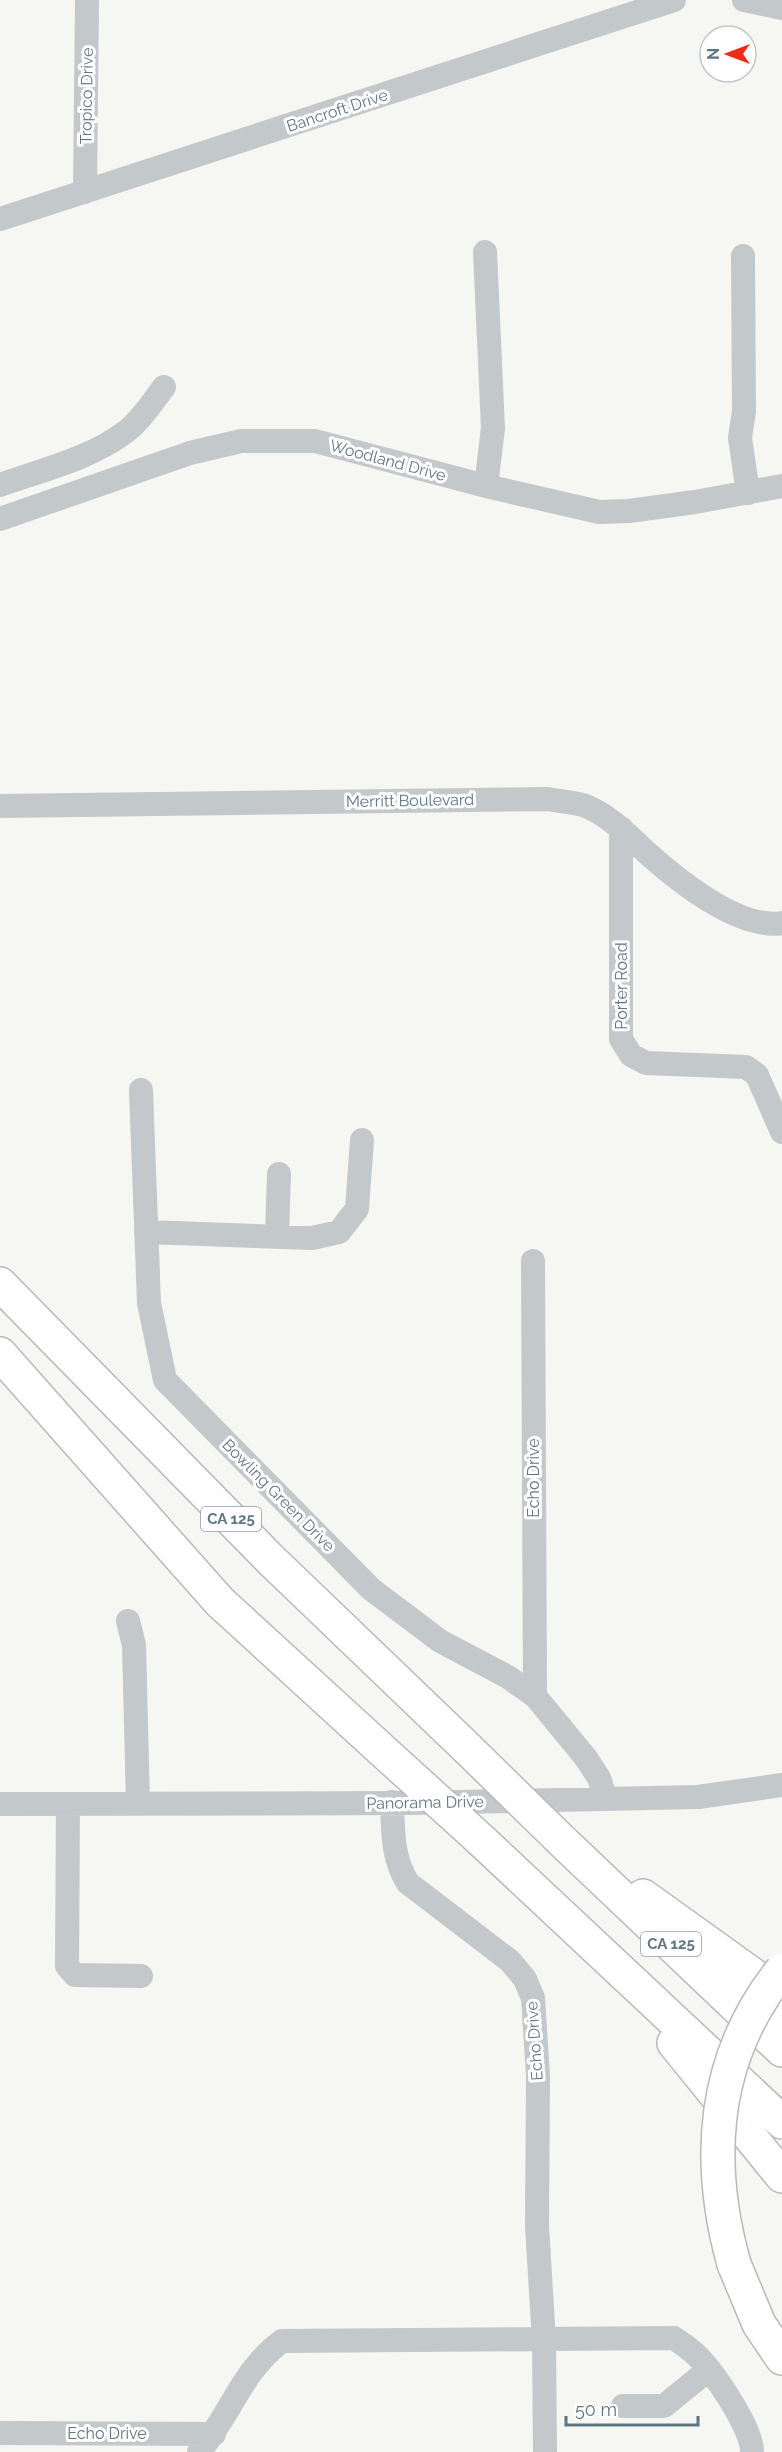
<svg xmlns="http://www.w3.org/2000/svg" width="782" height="2452" viewBox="0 0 782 2452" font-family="Raleway,sans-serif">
	<rect width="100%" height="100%" fill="#f6f6f2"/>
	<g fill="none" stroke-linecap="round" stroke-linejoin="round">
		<!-- highway casing -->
		<g stroke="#b5babc" stroke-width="36">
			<path id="highway" d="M0,1284L270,1559L468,1749
				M0,1354L220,1602L384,1752
				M560,1839L782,2050
				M482,1841L782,2122
				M643,1896L767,1985
				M739,1981L782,2016
				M674,2043L782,2176
				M734,2264L759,2324L782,2358"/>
		</g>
		<!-- minor -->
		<path stroke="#c3c8cb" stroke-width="24" d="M744,0L782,8
			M85,192L87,0
			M0,219L674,0
			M485,252L493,428L486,486
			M743,256L744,411L740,438L748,493
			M0,485C42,470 93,458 128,430C142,419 153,401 164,387
			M0,519L190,453L241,441H315L486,486L599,512L629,511L695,502L782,486
			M0,806L547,799C559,801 572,802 583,805C608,814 628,835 646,852C677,880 739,930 782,923
			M621,828V1039L631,1055L646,1063L746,1067L757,1075L782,1132
			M141,1090L149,1303L165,1380L371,1589L440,1641L508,1677L535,1696L586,1758L599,1778L606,1799
			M146,1232L312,1238L339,1232L357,1209L362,1140
			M277,1236L279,1174
			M533,1261L535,1696
			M128,1621L134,1645L138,1803
			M392,1802C393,1831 392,1858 408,1883L510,1961L525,1979L533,1998L538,2076L537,2226L544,2341L545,2452
			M0,1804L411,1803L698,1797L782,1785
			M68,1804L67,1966L75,1975L141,1976
			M623,2406H664L707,2371
			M0,2433L214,2434
			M199,2452C231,2414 242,2370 282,2341L674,2338C680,2342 687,2347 693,2352C711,2367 753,2429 752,2452"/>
		<!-- highway -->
		<use href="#highway" stroke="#fff" stroke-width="33"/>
		<!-- highway-bridge casing -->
		<g stroke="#b5babc" stroke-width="36" stroke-linecap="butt">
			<path id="highway-bridge" d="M468,1749L560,1839
				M384,1752L482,1841
				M734,2264C705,2160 712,2057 782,1970"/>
		</g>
		<!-- highway-bridge -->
		<use href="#highway-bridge" stroke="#fff" stroke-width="33"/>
	</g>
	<g text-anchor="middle" stroke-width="6" stroke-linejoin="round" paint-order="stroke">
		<!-- shield labels -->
		<g fill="#fff" stroke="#8e9fa6" stroke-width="1.5">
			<rect x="201" y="1507" width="60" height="24" rx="4.5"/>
			<rect x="641" y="1932" width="60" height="24" rx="4.5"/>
		</g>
		<g font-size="15" font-weight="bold" fill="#5e7680">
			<text x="231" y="1524">CA 125</text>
			<text x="671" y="1949">CA 125</text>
		</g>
		<!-- street labels -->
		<g font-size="16" fill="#5e7680" stroke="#fff">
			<text transform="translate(86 96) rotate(-89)" y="6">Tropico Drive</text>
			<text transform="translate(337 110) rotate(-18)" y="6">Bancroft Drive</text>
			<text transform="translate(388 460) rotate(15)" y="6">Woodland Drive</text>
			<text transform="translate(410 800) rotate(-1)" y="6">Merritt Boulevard</text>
			<text transform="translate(621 986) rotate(-90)" y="6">Porter Road</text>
			<text transform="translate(533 1478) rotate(-90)" y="6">Echo Drive</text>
			<text transform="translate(279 1495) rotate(45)" y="6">Bowling Green Drive</text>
			<text transform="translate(425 1802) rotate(-1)" y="6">Panorama Drive</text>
			<text transform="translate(534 2041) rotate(-94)" y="6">Echo Drive</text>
			<text x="107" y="2439">Echo Drive</text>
		</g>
	</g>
	<!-- north arrow -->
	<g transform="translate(728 54) rotate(270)"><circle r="28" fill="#ffffff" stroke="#bfc8cc" stroke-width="1.5"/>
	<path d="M0-4.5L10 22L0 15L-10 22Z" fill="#f12b17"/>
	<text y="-9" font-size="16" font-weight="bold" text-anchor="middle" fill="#5e7680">N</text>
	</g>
	<!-- scale -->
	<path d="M566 2416v9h132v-9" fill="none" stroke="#5e7680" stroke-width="3"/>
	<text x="575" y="2416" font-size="18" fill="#5e7680" stroke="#ffffff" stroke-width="4.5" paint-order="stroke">50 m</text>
</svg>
